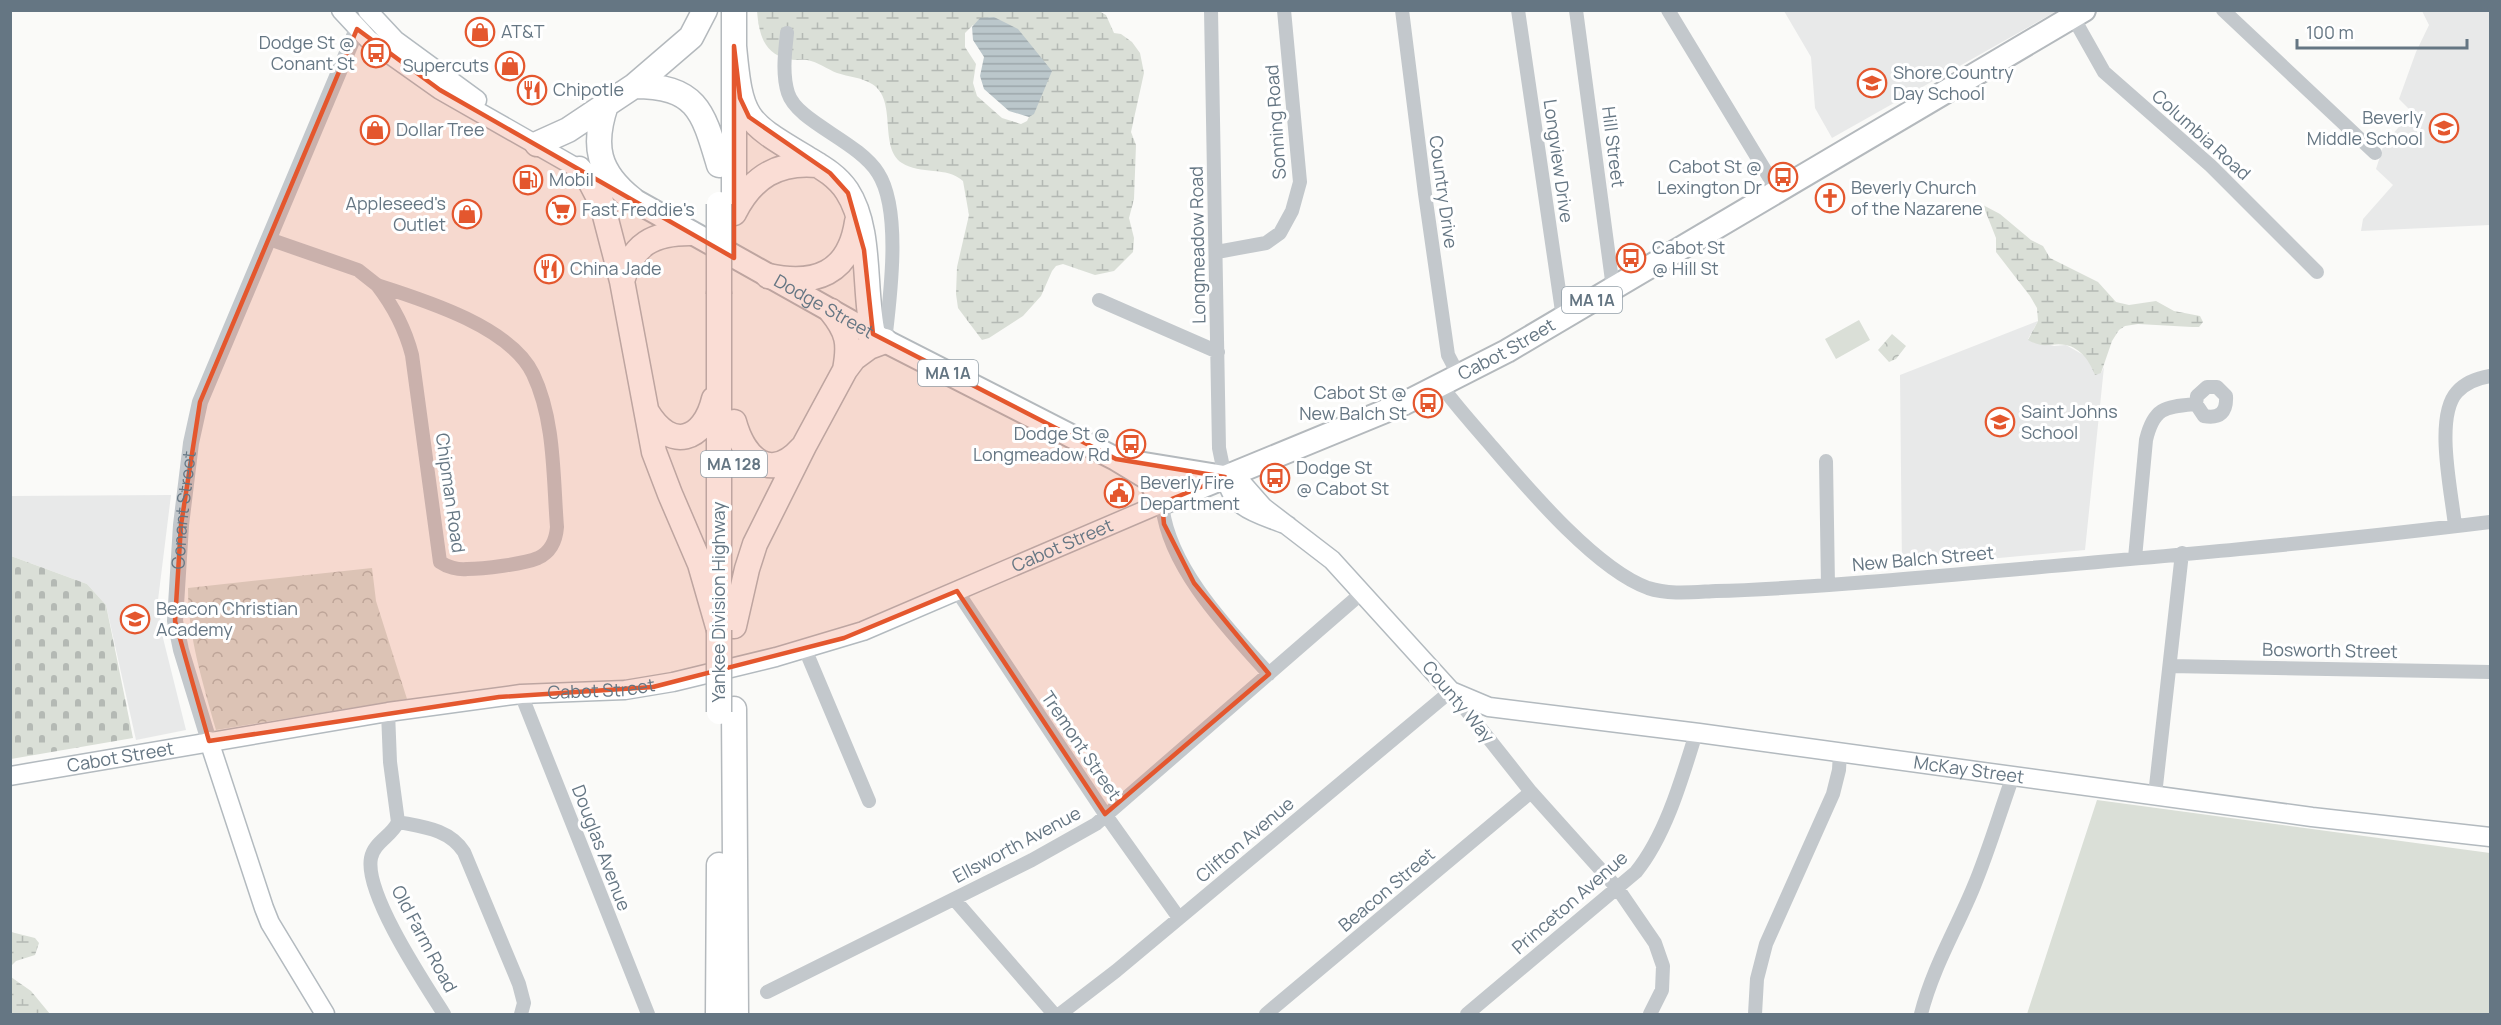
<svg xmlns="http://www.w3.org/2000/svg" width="2501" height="1025" viewBox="0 0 2501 1025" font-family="Manrope,sans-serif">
	<defs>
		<pattern id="forest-crowns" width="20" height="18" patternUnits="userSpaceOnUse" patternTransform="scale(1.5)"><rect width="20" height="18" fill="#dadfd7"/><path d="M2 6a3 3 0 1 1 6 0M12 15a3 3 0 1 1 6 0" fill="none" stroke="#b4b9b4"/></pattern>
		<pattern id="wetland-marsh" width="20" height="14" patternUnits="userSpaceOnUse" patternTransform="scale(1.5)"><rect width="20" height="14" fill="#dadfd7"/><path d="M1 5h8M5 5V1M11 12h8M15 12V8" fill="none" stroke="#b4b9b4"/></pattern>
		<pattern id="cemetery-stones" width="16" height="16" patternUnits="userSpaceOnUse" patternTransform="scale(1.5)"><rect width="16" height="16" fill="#dadfd7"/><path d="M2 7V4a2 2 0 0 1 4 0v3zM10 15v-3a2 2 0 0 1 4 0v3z" fill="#b4b9b4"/></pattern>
		<pattern id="water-rules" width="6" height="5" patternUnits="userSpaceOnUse" patternTransform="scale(1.5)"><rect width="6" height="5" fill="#bbc7cb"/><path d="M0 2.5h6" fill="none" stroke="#9ca6aa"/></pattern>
	</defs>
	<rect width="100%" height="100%" fill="#fafaf8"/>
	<!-- built -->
	<path fill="#e8e9e9" d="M1784,11H2057L1832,138L1815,108L1811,57Z
		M2422,11H2490V225L2361,231L2363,219L2393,185L2376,169L2384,144L2412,112L2399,99L2416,52L2429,25Z
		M2038,321L2028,339L2054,346L2066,345L2087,357L2101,373L2104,367L2085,550L1902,567L1900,375Z
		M171,495L158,600L162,634L186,730L136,740L106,605L87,584L11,556L10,496Z"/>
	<!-- grass -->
	<path fill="#dadfd7" d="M1859,320L1870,340L1836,359L1825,339Z
		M2097,800L2490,853V1014H2027Z"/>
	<!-- forest -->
	<path fill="url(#forest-crowns)" d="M1892,334L1906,346L1896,359L1889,362L1878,350Z
		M372,568L376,601L407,699L216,730C203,683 188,637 188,588Z"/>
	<!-- wetland -->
	<path fill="url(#wetland-marsh)" fill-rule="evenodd" d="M1097,10L1106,15L1114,33L1121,34L1132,42L1140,53L1144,73L1131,132L1136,145L1134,199L1129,218L1134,238L1133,252L1114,271L1095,275L1063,264L1056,266L1052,271L1041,296L1023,316L989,338L982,340L958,308L956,294L957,267L969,215L963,181C947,166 920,175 902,163C878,147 898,100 872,84C861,77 849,77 837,73C827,69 818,62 807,60C801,59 795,61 789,59C763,54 759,33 757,11ZM987,24L1044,85L1027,121L1021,124L1002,118L977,96L973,83L976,64L965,47V33L973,25Z
		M1983,205L2000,214L2031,240L2043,246L2050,258L2098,282L2116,302L2129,305L2156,301L2174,311L2200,316L2203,322L2199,327H2192L2138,324L2125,326L2119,330L2112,341L2101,373L2095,375C2090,362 2081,348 2066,345C2050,342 2046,350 2028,340L2038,321L2037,308L2030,296L1996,252V238Z
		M11,932L35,938L39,943L35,955L16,961L11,966Z
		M11,977L31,991L50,1014H11Z"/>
	<!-- cemetery -->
	<path fill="url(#cemetery-stones)" d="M11,556L87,584L106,605L133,738L11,759Z"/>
	<!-- water -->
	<path fill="url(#water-rules)" d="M994,17L1018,29L1052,71L1034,114L1029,117L1009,111L984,89L980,76L984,57L973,40L972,27L980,18Z"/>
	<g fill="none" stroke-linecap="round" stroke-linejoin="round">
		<!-- secondary casing -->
		<g stroke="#b3babf" stroke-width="21">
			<g id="secondary">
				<path d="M341,10L368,39L440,90L591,176"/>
				<path d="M367,10L395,40L477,100"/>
				<path id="s2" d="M1287,525C1258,513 1234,511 1225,477L1241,482L1263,507L1332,560L1451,691L1489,707L1699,733L2312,817L2490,837"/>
				<path d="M209,741L264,908L270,923L325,1014"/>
				<path id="s3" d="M10,776L388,712L521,694L625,690L673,682L776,657L863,631L1162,503"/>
			</g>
		</g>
		<!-- trunk casing -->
		<g stroke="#b4b9bd" stroke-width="26">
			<g id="trunk">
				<path id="s4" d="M632,199L885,341L1116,459L1149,479L1162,503L1405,403L1507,351L2084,10"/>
				<path d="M1132,462L1224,477"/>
			</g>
		</g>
		<!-- motorway casing -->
		<g stroke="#b4b9bd" stroke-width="27">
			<path id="motorway" d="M734,46C741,121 745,121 808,159C823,168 837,176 847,191C872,229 863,290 873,334
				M634,86C697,86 703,111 719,165
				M606,105C592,146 598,172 632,199
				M537,144L568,130L634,86L691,37L705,10
				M579,169L590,181L602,204L622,281L654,452L670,494L700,564L719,630
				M734,213V10
				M734,213C752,177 778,161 818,165
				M768,276C815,286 849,274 857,222
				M622,281C633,244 653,233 690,233
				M831,311C848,332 850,343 845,370
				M647,412C671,452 704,441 714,399
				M734,422C744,458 770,484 802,448
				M719,597V294
				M734,626L747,569L755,544L805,444L845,370L854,358L869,347L885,341
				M734,709L736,1014
				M718,1014L719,865"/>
		</g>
		<!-- minor -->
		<path stroke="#c3c8cc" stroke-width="14" d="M1211,10L1219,448L1225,477
			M1402,10L1425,194L1448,355L1459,376
			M1518,10L1563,318
			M1576,10L1613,288
			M1668,10L1777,190
			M2223,10L2375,153
			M2073,17L2104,72L2211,166L2317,272
			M787,33C785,52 782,74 788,93C797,122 858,141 878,173C902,210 890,298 885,341
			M269,239L358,270L377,285
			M1217,252L1266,243L1280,233L1292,211L1300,182L1284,10
			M377,285C424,300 511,327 533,374C555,420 553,477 557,527C556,540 551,552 538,558C524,564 483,569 467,569C458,570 447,567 440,562L412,355C405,328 394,307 377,285Z
			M1099,300L1218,352
			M1441,385C1455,405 1472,423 1488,442C1525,485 1595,569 1648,588C1669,595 1694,592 1716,591C1771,590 1826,585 1881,581C2085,563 2288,547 2490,522
			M1826,461L1828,585
			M1162,503C1167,566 1228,629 1269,674
			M2455,526C2452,494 2434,417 2457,392C2466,382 2478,378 2490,376
			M2135,558L2146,440C2154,407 2165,407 2196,404L2204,416C2220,419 2227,412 2226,396L2217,387H2207L2197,396L2196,404
			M957,591L1105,814L1179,918
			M805,649L869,801
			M2170,666L2490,672
			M521,694L648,1014
			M388,712L390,762L398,822C392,836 374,842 371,858C364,893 425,984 444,1014
			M2155,795L2182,553
			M398,822C423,827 449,829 464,852L519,984L524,1003L521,1014
			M954,899L1054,1014
			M767,992L1032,860L1096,824L1363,592
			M1060,1014L1116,971L1451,691L1531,792L1618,889L1655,943L1663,966L1662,990L1650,1014
			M1266,1014L1531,792
			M1467,1014L1636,872C1666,835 1682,778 1696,733
			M1755,1014L1757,979L1766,944L1833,794L1839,770L1840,752
			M1921,1014C1933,967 1956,930 1974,886C1989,850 2000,812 2013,776"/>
		<!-- tertiary -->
		<path stroke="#c3c8cc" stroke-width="16" id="s1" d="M209,741L181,650L175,621L181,525L191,443L200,402L357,29L366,19"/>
		<!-- secondary -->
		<use href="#secondary" stroke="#fff" stroke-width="18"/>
		<!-- trunk -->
		<use href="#trunk" stroke="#fff" stroke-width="22"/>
		<!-- motorway -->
		<use href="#motorway" stroke="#fff" stroke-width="24"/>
		<!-- motorway-bridge casing -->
		<g stroke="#b4b9bd" stroke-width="27" stroke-linecap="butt">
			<path id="motorway-bridge" d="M719,204V294
				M719,630V712"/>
		</g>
		<!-- motorway-bridge -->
		<use href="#motorway-bridge" stroke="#fff" stroke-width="24"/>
	</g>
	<!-- marked area -->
	<path fill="#e4572e" fill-opacity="0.2" stroke="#e4572e" stroke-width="4.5" stroke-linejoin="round" d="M357,29L440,90L734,258V46L740,98L749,117L830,173L848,193L864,250L873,334L1116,459L1225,477L1162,503L1164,524L1194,583L1269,674L1105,814L957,591L844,638L653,687L499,697L209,741L175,621L181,525L200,402Z"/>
	<!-- icons -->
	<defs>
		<g id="shop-ring" transform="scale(1.5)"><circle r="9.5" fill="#fff" stroke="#e4572e" stroke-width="1.5"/><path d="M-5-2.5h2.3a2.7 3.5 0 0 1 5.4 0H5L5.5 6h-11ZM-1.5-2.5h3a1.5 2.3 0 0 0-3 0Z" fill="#e4572e"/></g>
		<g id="bus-ring" transform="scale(1.5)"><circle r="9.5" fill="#fff" stroke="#e4572e" stroke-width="1.5"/><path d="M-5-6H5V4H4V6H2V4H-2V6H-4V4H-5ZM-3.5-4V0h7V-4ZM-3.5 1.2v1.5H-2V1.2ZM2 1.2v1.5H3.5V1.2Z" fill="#e4572e"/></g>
		<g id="school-ring" transform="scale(1.5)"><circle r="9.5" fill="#fff" stroke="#e4572e" stroke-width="1.5"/><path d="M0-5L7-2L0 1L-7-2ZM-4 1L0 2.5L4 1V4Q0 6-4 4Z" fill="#e4572e"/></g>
		<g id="restaurant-ring" transform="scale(1.5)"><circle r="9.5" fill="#fff" stroke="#e4572e" stroke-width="1.5"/><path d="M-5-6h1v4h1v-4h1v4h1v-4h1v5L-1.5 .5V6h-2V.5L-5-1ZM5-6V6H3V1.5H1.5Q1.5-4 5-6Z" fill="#e4572e"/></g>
		<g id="fuel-ring" transform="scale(1.5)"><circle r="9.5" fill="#fff" stroke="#e4572e" stroke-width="1.5"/><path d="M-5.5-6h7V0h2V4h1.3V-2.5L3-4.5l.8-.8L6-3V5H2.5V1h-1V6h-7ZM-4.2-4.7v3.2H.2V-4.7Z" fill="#e4572e"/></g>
		<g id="church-ring" transform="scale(1.5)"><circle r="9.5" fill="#fff" stroke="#e4572e" stroke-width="1.5"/><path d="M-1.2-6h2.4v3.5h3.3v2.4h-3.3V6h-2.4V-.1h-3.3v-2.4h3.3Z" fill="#e4572e"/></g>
		<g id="supermarket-ring" transform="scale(1.5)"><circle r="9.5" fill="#fff" stroke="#e4572e" stroke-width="1.5"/><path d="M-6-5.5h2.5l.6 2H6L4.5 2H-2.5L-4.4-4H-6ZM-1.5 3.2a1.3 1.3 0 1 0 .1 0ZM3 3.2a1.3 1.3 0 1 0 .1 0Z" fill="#e4572e"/></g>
		<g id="civic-ring" transform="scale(1.5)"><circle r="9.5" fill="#fff" stroke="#e4572e" stroke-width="1.5"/><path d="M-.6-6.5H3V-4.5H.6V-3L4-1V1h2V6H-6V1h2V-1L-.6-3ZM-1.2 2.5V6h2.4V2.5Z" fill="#e4572e"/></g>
	</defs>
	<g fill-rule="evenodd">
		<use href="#shop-ring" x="480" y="32"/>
		<use href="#bus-ring" x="376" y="53"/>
		<use href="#shop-ring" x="510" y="66"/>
		<use href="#school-ring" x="1872" y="83"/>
		<use href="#restaurant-ring" x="532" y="90"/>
		<use href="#school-ring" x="2444" y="128"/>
		<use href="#shop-ring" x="375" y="130"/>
		<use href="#bus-ring" x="1783" y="177"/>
		<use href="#fuel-ring" x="528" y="180"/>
		<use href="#church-ring" x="1830" y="198"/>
		<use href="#supermarket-ring" x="561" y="210"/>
		<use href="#shop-ring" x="467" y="214"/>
		<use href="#bus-ring" x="1631" y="258"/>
		<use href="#restaurant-ring" x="549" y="269"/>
		<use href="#bus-ring" x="1428" y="403"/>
		<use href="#school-ring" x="2000" y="422"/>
		<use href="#bus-ring" x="1131" y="444"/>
		<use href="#bus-ring" x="1275" y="478"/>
		<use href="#civic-ring" x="1119" y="493"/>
		<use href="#school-ring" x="135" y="619"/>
	</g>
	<g text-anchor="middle" stroke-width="6" stroke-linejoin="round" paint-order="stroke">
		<!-- shield labels -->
		<g fill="#fff" stroke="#939fa8" stroke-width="1.5">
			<rect x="1562" y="287" width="60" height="26" rx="4.5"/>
			<rect x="918" y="360" width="60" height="26" rx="4.5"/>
			<rect x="701" y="451" width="66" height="26" rx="4.5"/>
		</g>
		<g font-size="16" font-weight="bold" fill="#657683">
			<text x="1592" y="306">MA 1A</text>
			<text x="948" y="379">MA 1A</text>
			<text x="734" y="470">MA 128</text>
		</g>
		<!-- poi labels -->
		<g font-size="18" fill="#657683" stroke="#fff" text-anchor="start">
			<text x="501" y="38">AT&amp;T</text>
			<text x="355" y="49" text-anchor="end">Dodge St @<tspan x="355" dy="21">Conant St</tspan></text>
			<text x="489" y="72" text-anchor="end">Supercuts</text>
			<text x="1893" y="79">Shore Country<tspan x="1893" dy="21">Day School</tspan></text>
			<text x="553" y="96">Chipotle</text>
			<text x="2423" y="124" text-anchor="end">Beverly<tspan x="2423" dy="21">Middle School</tspan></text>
			<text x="396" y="136">Dollar Tree</text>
			<text x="1762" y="173" text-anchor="end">Cabot St @<tspan x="1762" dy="21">Lexington Dr</tspan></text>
			<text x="549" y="186">Mobil</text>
			<text x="1851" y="194">Beverly Church<tspan x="1851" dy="21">of the Nazarene</tspan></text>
			<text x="446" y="210" text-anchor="end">Appleseed's<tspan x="446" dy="21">Outlet</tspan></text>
			<text x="582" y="216">Fast Freddie's</text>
			<text x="1652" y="254">Cabot St<tspan x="1652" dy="21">@ Hill St</tspan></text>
			<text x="570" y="275">China Jade</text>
			<text x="1407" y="399" text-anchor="end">Cabot St @<tspan x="1407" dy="21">New Balch St</tspan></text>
			<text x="2021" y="418">Saint Johns<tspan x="2021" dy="21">School</tspan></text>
			<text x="1110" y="440" text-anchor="end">Dodge St @<tspan x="1110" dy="21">Longmeadow Rd</tspan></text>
			<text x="1296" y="474">Dodge St<tspan x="1296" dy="21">@ Cabot St</tspan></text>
			<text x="1140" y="489">Beverly Fire<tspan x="1140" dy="21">Department</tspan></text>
			<text x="156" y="615">Beacon Christian<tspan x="156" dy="21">Academy</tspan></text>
		</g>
		<!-- street labels -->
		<g font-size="18" fill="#657683" stroke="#fff">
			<text transform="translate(1276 122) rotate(-94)" y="6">Sonning Road</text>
			<text transform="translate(2201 135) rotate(42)" y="6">Columbia Road</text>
			<text transform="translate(1613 147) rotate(83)" y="6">Hill Street</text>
			<text transform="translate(1558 161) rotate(82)" y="6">Longview Drive</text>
			<text transform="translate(1443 192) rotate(82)" y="6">Country Drive</text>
			<text transform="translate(1198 245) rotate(-91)" y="6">Longmeadow Road</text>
			<text dy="6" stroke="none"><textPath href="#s4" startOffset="220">Dodge Street</textPath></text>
			<text dy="6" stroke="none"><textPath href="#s4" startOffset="993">Cabot Street</textPath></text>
			<text transform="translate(450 493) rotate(82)" y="6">Chipman Road</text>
			<text dy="6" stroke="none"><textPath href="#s1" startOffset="236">Conant Street</textPath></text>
			<text dy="6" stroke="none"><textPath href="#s3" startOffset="1084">Cabot Street</textPath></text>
			<text transform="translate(1923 559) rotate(-5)" y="6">New Balch Street</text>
			<text transform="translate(719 602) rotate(-90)" y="6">Yankee Division Highway</text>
			<text transform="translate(2330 651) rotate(1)" y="6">Bosworth Street</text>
			<text dy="6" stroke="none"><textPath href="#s3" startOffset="598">Cabot Street</textPath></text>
			<text transform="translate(1458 702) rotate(50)" y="6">County Way</text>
			<text transform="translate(1081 746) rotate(56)" y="6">Tremont Street</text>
			<text dy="6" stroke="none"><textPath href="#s3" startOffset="112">Cabot Street</textPath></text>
			<text dy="6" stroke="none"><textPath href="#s2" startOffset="922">McKay Street</textPath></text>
			<text transform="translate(1245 840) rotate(-40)" y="6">Clifton Avenue</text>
			<text transform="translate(1017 845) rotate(-28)" y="6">Ellsworth Avenue</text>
			<text transform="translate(601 848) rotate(69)" y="6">Douglas Avenue</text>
			<text transform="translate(1387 890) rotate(-40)" y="6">Beacon Street</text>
			<text transform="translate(1570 903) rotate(-41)" y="6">Princeton Avenue</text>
			<text transform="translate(424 939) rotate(62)" y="6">Old Farm Road</text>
		</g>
	</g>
	<!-- border -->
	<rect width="2501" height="1025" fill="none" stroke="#657683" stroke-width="24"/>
	<!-- scale -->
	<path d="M2297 39v9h170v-9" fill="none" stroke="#657683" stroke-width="3"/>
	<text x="2306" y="39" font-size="18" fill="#657683" stroke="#ffffff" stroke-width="4.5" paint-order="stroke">100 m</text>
</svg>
